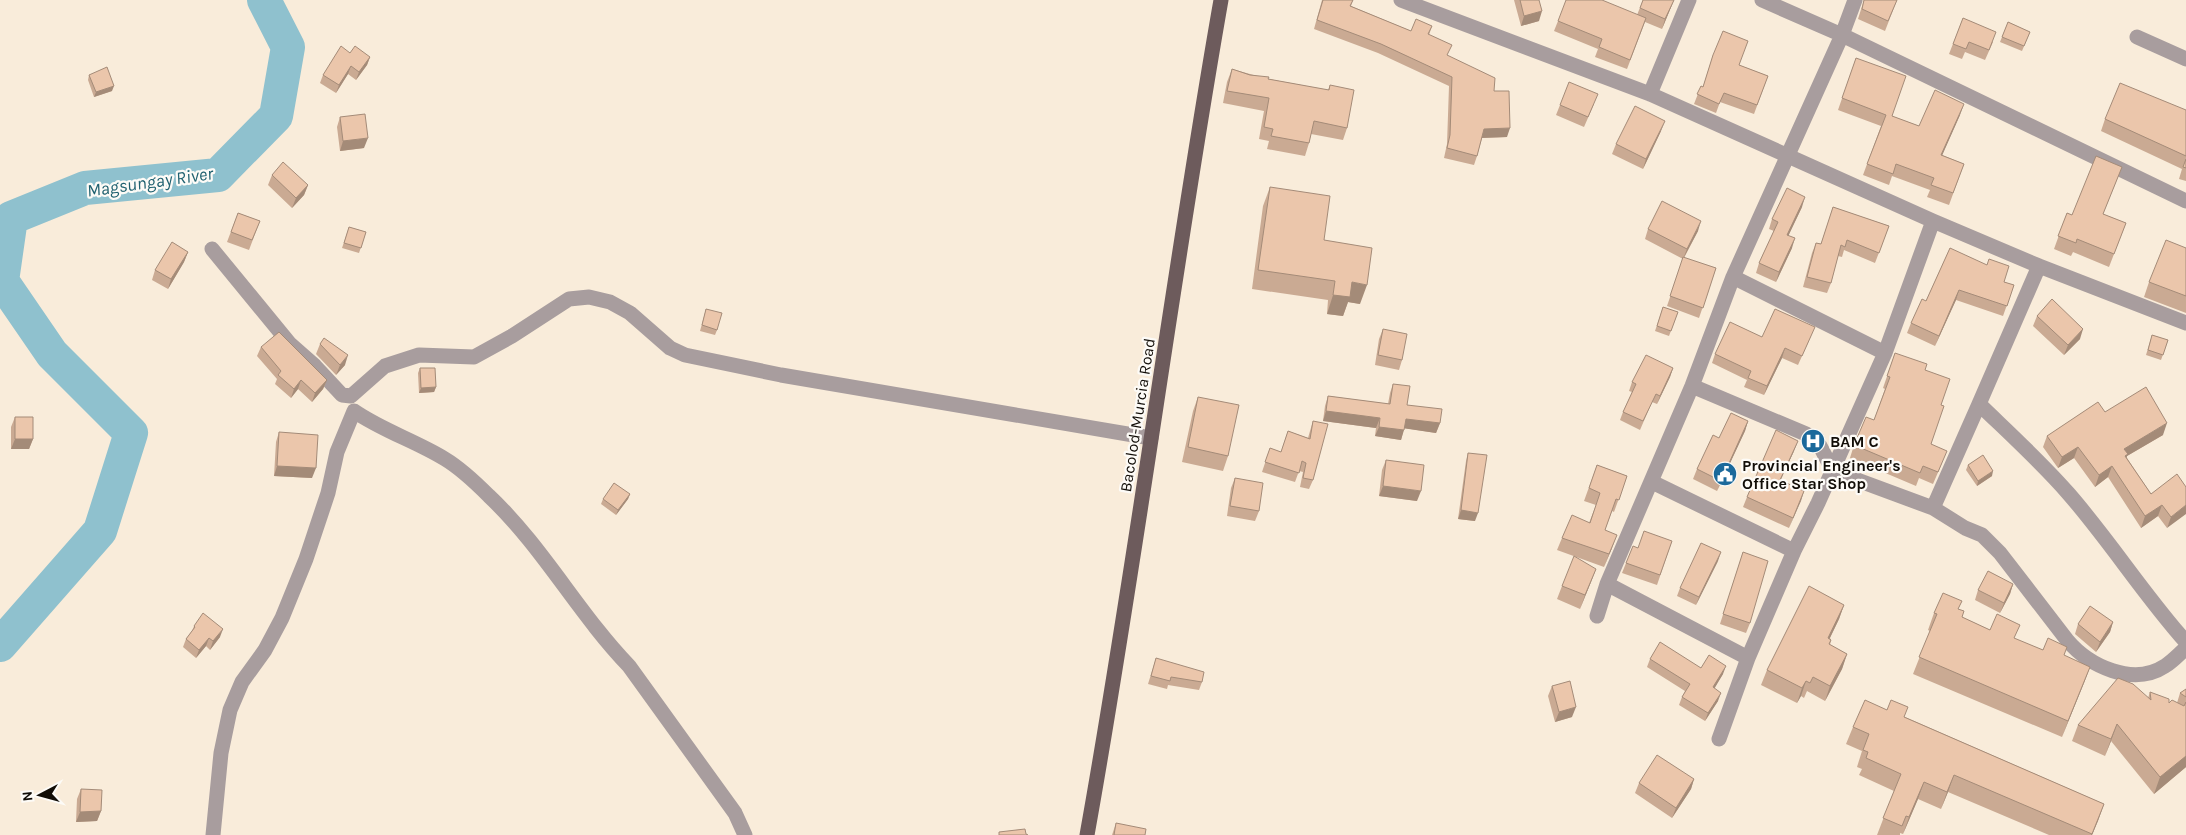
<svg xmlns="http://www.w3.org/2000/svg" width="2186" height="835" viewBox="0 0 2186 835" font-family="Karla,sans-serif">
	<rect width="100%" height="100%" fill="#f9ecda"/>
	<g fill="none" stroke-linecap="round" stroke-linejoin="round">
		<!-- river -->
		<path stroke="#8fc1ce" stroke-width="34" d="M0,645L100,531L131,433L52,354L2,281L11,218L85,188L218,175L276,116L288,47L264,0"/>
		<!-- minor -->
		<path stroke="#a89d9e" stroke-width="15" d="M1401,0L1650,94L1933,221L2039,266L2186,323
			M1762,0L1842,35L2186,201
			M2137,37L2186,59
			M1650,94L1689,0
			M212,249L290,344L315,366L342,395L351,396L385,366L419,355L474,357L512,336L569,299L589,297L610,302L630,313L670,348L685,355L781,375L1151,438
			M2039,266L1979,404C2009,433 2041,462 2068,493C2110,541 2144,595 2186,642
			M1733,277L1885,353
			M1692,386L1806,434L1820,446L1833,471L1933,508L1965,528L1982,535L2000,553L2067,640C2089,666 2133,687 2165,666C2173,661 2179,654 2186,648
			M1652,482L1794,551
			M1933,508L1979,404
			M1607,584L1748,658
			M1597,616L1607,584L1692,386L1733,277L1842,35L1855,0
			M1719,739L1748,658L1794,551L1818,503L1885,353L1933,221
			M213,835L221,753L230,710L242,682L265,650L282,618L306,559L328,493L337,452L354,411C383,431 416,441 445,459C460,468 476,483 489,496C543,547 578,613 629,666L735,813L745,835"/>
		<!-- primary -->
		<path stroke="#6d5b5c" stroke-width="15" d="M1087,835C1137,557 1172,278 1221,0"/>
	</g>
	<!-- wall -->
	<path fill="#caaa93" d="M1322,0H1353L1351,6L1411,31L1432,26L1429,35L1448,56L1494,91L1507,137L1482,138L1477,156L1474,165L1444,158L1447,144L1449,86L1378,53L1314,29Z
		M1514,0H1539V21L1521,26Z
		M1643,0H1674L1662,29L1645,22L1627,69L1595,57L1598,49L1554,31L1558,21L1637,15Z
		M1864,0H1897L1885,31L1858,19Z
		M1963,18L1993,42L1985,60L1965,52L1962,59L1949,54Z
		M2008,22L2030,32L2022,51L2000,42Z
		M350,53L370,57L367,65L356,80L348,74L336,93L320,83L323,75Z
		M1713,55L1768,76L1754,114L1720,102L1716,113L1694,104L1701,86L1703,87Z
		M1856,58L1892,116L1919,126L1960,115L1942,155L1964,164L1949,205L1927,197L1930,190L1892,176L1889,185L1863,175L1881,126L1838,110Z
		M1232,69L1268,79L1328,90L1330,85L1347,128L1343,140L1311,134L1309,143L1305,156L1267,149L1269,141L1259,139L1264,111L1223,103L1227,82Z
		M89,75L112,91L94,97L88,80Z
		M1594,104L1584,127L1556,115L1560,105Z
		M2186,110V181L2179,179L2182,169L2101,131L2105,119Z
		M340,117L364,148L340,151L337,127Z
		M1661,131L1643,169L1612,154L1616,144Z
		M2122,167L2103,214L2126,223L2109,267L2073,252L2071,256L2054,249L2067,213L2072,215Z
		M272,175L308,185L304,195L292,208L268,185Z
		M1270,187L1324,240L1360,304L1348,302L1343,316L1327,314L1328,300L1252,289L1263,206Z
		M1802,207L1788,236L1792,248L1776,282L1756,273L1759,263L1774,231L1769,229L1772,219Z
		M1833,207L1889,226L1875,263L1844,250L1842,257L1838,256L1831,283L1827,293L1803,287L1812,253L1816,243L1821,244Z
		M238,213L260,221L249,250L227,242Z
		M349,227L366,232L359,253L342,248Z
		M1648,229L1698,231L1684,258L1716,268L1699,318L1667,306L1683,259L1645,239Z
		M1950,248L2004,282L2014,285L2003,316L1956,300L1935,346L1907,333L1911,323L1926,301Z
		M2186,248V313L2144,297L2149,282Z
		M188,252L184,262L168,289L152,280L155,270Z
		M1663,307L1678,312L1669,336L1655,331Z
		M706,309L717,330L715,335L700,331Z
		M2037,316L2080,339L2064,355L2033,326Z
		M1383,329L1402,360L1399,370L1375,365L1379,339Z
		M2152,335L2168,340L2161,360L2146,355Z
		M1811,336L1798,365L1782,358L1764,395L1744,387L1747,380L1712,363L1715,354L1762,337Z
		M320,344L345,365L336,375L316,354Z
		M261,347L327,380L323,389L312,402L298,389L291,398L275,384L277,379L257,356Z
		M1895,353L1925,370L1941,405L1931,444L1942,463L1933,484L1919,478L1916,486L1850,458L1854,445L1874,420L1885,389L1883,388Z
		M420,368L436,387L434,392L419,393L418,373Z
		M1673,368L1670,377L1657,404L1652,402L1640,430L1620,420L1623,412L1632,392L1629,391L1632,382Z
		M1393,384L1407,405L1440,423L1436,433L1404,428L1401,440L1375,436L1376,428L1323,421L1325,406L1328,396L1388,404L1390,393Z
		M1198,397L1228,456L1223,471L1182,462L1193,411Z
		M15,417L33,439L29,449H11V427Z
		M1313,421V480L1309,489L1300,487L1303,472L1299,471L1295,482L1262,472L1270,448L1281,452L1288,431L1308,438L1310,431Z
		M1748,421L1745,431L1717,491L1693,479L1697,469L1719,438Z
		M279,432L312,478L274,476L276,442Z
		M2163,435L2127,456V458L2151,494L2186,487L2167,528L2158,516L2141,528L2108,477L2095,487L2074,458L2058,468L2043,447L2047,436Z
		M1794,451L1780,480L1804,491L1789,528L1743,507L1747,497Z
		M1468,453L1475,521L1458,519L1466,461Z
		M1386,460L1417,501L1379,496L1382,470Z
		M1597,465L1627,476L1614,512L1612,511L1605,530L1612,548L1604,567L1557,550L1562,538L1589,523L1596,505L1584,501Z
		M1968,465L1992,476L1977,486L1966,470Z
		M1235,478L1259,511L1255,521L1227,516L1231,488Z
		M630,494L628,499L616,515L601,504L603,499Z
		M1672,541L1657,585L1622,573L1626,563L1638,548Z
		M1743,552L1750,623L1746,633L1720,624Z
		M1718,561L1696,605L1677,596L1680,588Z
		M1596,569L1580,609L1557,599L1562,586Z
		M2013,584L2010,594L2000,613L1975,600L1978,590Z
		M1962,601L1958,609L1962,617L1990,630L2015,639L2043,650L2064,656L2090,667L2062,737L1913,674L1930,631L1928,630L1934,613Z
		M1844,605L1839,619L1830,638L1831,640L1830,645L1847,654L1842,669L1825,701L1807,691L1804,698L1801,696L1797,703L1761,685L1767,670Z
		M2113,622L2110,632L2096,652L2075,634L2078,624Z
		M194,626L220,637L210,650L206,646L196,658L183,647L186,639L192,631Z
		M1156,658L1202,682L1199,690L1168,685L1167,689L1148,684Z
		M1650,659L1701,668L1723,674L1714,688L1718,701L1705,721L1679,705L1682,697L1685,691L1647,667Z
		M1552,686L1572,717L1555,722L1548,696Z
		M2186,689V767L2154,794L2111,741L2105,756L2072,741L2078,725L2148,698L2150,692L2169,703H2177L2180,693Z
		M1887,710L1905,717L2104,804L2092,835H2049L1948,792L1941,809L1918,799L1903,834L1900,833V835H1877L1894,791L1859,775L1862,769L1857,767L1862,751L1846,744L1853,727Z
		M1694,779L1691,789L1672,818L1635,793L1639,783Z
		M81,789L101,811L97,821L76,822L77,799Z
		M1116,823L1145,835H1112Z"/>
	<!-- shaded-wall -->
	<path fill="#a48b78" d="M1674,0L1662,29L1665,19Z
		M1542,11L1539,21L1521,26L1524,16Z
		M370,57L367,65L356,80L359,72Z
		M351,66L348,74L336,93L339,85Z
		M114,86L112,91L94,97L96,92Z
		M1964,104L1960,115L1937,167L1941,155Z
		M1665,121L1661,131L1643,169L1646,159Z
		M1510,128L1507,137L1480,138L1484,129Z
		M368,138L364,148L340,151L343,141Z
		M308,185L304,195L292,208L296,198Z
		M1805,197L1802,207L1784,245L1787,235Z
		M1701,221L1698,231L1683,259L1687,249Z
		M1795,238L1792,248L1776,282L1779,272Z
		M188,252L184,262L168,289L171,279Z
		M1352,282L1367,285L1360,304L1348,302L1343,316L1327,314L1333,295Z
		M1959,290L1956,300L1935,346L1939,336Z
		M2083,329L2080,339L2064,355L2068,345Z
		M1785,348L1782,358L1764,395L1767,386Z
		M348,355L345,365L336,375L340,365Z
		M1673,368L1670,377L1657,404L1660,396Z
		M301,380L298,389L291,398L294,389Z
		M327,380L323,389L312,402L315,393Z
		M436,387L434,392L419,393L421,388Z
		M1326,411L1380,418L1376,428L1323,421Z
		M1406,419L1440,423L1436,433L1402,428Z
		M1748,421L1745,431L1717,491L1721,481Z
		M2167,423L2163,435L2127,456L2124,465V449Z
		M1379,427L1404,430L1401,440L1375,436Z
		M15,439H33L29,449H11Z
		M1798,441L1794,451L1776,490L1780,480Z
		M2078,447L2074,458L2058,468L2062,457Z
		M277,466L316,468L312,478L274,476Z
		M2112,466L2108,477L2095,487L2099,475Z
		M1993,471L1992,476L1977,486L1978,481Z
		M1383,486L1421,491L1417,501L1379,496Z
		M1804,491L1801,501L1789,528L1793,518Z
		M630,494L628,499L616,515L618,510Z
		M2162,505L2158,516L2141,528L2145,516Z
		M2186,505V514L2167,528L2171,517Z
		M1461,510L1478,513L1475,521L1458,519Z
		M1617,535L1612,548L1604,567L1609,554Z
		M1721,552L1718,561L1696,605L1699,597Z
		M1596,569L1591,582L1580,609L1585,595Z
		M2013,584L2010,594L2000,613L2004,603Z
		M1844,605L1839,619L1823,652L1828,638Z
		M2113,622L2110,632L2096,652L2100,642Z
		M223,629L220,637L210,650L213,641Z
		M209,638L206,646L196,658L199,650Z
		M1847,654L1842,669L1825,701L1830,686Z
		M1726,666L1723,674L1710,696L1713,687Z
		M2090,667L2084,683L2062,737L2068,721Z
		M1806,681L1801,696L1797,703L1802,688Z
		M1721,693L1718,701L1705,721L1708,713Z
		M1576,707L1572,717L1555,722L1559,712Z
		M2117,724L2111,741L2105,756L2111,739Z
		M2186,756V767L2154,794L2160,777Z
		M1954,775L1948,792L1941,809L1947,792Z
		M1694,779L1691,789L1672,818L1676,808Z
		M1924,782L1918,799L1903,834L1909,817Z
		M2104,804L2098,821L2092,835H2091Z
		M101,811L97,821L76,822L80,812Z"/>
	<!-- building -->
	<path fill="#ebc6ab" stroke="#a48b78" d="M1323,0H1353L1350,6L1411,31L1416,19L1432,26L1428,34L1452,45L1447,55L1495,78L1494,91H1509L1510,128L1484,129L1477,156L1447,148L1450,135L1452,77L1381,44L1317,20Z
		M1520,0H1539L1542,11L1524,16Z
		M1566,0H1602L1646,18L1630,60L1599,47L1602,39L1558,21Z
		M1643,0H1674L1665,19L1640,8Z
		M1864,0H1897L1888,21L1862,9Z
		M1963,18L1996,32L1989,50L1969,42L1966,49L1953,44Z
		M2008,22L2030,32L2024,46L2002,37Z
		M1723,31L1748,41L1739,65L1768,76L1757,105L1724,93L1719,104L1697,94L1701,86L1703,87L1713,55Z
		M341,46L350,53L355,46L370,57L359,72L351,66L339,85L323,75Z
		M1856,58L1906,76L1892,116L1919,126L1935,90L1964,104L1941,155L1964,164L1953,193L1931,185L1934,178L1896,164L1893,174L1867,164L1886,115L1842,98Z
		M107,67L114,86L96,92L89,75Z
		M1232,69L1250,75L1269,77L1268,79L1329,90L1330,85L1354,90L1347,128L1314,121L1309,143L1271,136L1273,129L1264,127L1269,98L1227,91Z
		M1569,82L1598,94L1588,117L1560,105Z
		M2120,83L2186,110V156L2105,119Z
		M1635,106L1665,121L1646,159L1616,144Z
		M365,114L368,138L343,141L340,117Z
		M2096,156L2122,167L2103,214L2126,223L2114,254L2077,239L2076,243L2058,236L2067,213L2072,215Z
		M2186,159V168L2183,167Z
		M283,162L308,185L296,198L272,175Z
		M1270,187L1330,196L1324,240L1372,248L1367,285L1352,282L1350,297L1333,295L1335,281L1258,270Z
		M1787,188L1805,197L1787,235L1795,238L1779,272L1759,263L1778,222L1772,219Z
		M1662,201L1701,221L1687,249L1648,229Z
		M1833,207L1889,226L1879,253L1847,240L1845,247L1841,245L1831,283L1807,277L1816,243L1821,244Z
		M238,213L260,221L252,240L231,232Z
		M349,227L366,232L361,248L344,243Z
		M2166,240L2186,248V296L2149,282Z
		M172,242L188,252L171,279L155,270Z
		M1950,248L1987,265L1989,259L2009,266L2004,282L2014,285L2007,306L1959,290L1939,336L1911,323L1922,299L1926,301Z
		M1683,257L1716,268L1703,308L1670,296Z
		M2052,299L2083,329L2068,345L2037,316Z
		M1663,307L1678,312L1671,331L1657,326Z
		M706,309L722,313L717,330L702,325Z
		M1775,309L1815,327L1802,356L1785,348L1767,386L1748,378L1751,371L1715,354L1730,322L1762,337Z
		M1383,329L1407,334L1402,360L1378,355Z
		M279,332L327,380L315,393L301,380L294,389L278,375L281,371L261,347Z
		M2152,335L2168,340L2163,355L2148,350Z
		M324,338L348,355L340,365L320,344Z
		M1895,353L1927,364L1925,370L1950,379L1941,405L1944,406L1931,444L1947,451L1938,472L1923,466L1920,473L1854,445L1866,417L1874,420L1890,377L1887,376Z
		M1646,355L1673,368L1660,396L1656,394L1643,421L1623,412L1636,384L1632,382Z
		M420,368H435L436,387L421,388Z
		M1393,384L1410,386L1407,405L1442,409L1440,423L1406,419L1404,430L1379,427L1380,418L1326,411L1328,396L1390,404Z
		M2146,387L2167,423L2124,449L2128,454L2125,456L2151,494L2177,474L2186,487V505L2171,517L2162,505L2145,516L2112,466L2099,475L2078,447L2062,457L2047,436L2098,402L2105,412Z
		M1198,397L1239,405L1228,456L1188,447Z
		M1731,413L1748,421L1721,481L1697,469L1713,435L1719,438Z
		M15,417H33V439H15Z
		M1313,421L1328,424L1313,480L1303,478L1306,463L1302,461L1299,473L1265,462L1270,448L1281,452L1288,431L1310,439Z
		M1776,430L1798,441L1780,480L1804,491L1793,518L1747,497Z
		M279,432L318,435L316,468L277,466Z
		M1468,453L1487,455L1478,513L1461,510Z
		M1983,455L1993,471L1978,481L1968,465Z
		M1386,460L1424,465L1421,491L1383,486Z
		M1597,465L1627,476L1619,500L1616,499L1605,530L1617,535L1609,554L1562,538L1572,515L1590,523L1600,493L1589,488Z
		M1235,478L1263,483L1259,511L1230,506Z
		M614,483L630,494L618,510L603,499Z
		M1644,531L1672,541L1660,575L1626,563L1633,546L1638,548Z
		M1701,543L1721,552L1699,597L1680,588Z
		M1743,552L1768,561L1750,623L1723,614Z
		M1574,556L1596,569L1585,595L1562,586Z
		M1988,571L2013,584L2004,603L1978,590Z
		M1809,586L1844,605L1828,638L1831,640L1829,644L1847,654L1830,686L1813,677L1810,683L1806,681L1802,688L1767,670Z
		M1943,593L1962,601L1958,609L1964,611L1962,617L1990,630L1997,614L2020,625L2014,638L2043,650L2048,638L2067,647L2064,655L2090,667L2068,721L1919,657L1937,614L1934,613Z
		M2090,606L2113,622L2100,642L2078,624Z
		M203,613L223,629L213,641L209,638L199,650L186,639L195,627L194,626Z
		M1660,642L1701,668L1709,655L1726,666L1713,687L1721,693L1708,713L1682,697L1690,684L1650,659Z
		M1156,658L1204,672L1202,682L1171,677L1170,681L1151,676Z
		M2118,678L2133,684L2151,700L2150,692L2169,699V703L2172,700L2184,706L2186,702V756L2160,777L2117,724L2111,739L2078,725Z
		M1570,681L1576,707L1559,712L1552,686Z
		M2186,689V697L2180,693Z
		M1865,700L1887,710L1891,700L1908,707L1904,717L2104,804L2092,834L1954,775L1947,792L1924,782L1909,817L1906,816L1902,826L1883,818L1901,774L1866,758L1868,752L1863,750L1869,734L1853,727Z
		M1657,755L1694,779L1676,808L1639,783Z
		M81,789L102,790L101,811L80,812Z
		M1116,823L1146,829L1145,835H1114Z
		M1025,829L1026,834L1028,835H999V832Z"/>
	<!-- icons -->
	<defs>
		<g id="hospital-disc" transform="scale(1.25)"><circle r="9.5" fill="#1b699b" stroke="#fdfbf7"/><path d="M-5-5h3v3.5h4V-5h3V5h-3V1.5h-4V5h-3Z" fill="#fff"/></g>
		<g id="civic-disc" transform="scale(1.25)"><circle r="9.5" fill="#1b699b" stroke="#fdfbf7"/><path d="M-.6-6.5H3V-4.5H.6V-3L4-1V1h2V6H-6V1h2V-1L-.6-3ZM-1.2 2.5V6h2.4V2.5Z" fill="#fff"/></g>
	</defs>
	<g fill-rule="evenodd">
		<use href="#hospital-disc" x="1813" y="441"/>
		<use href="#civic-disc" x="1725" y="474"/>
	</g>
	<g text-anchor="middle" stroke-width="4.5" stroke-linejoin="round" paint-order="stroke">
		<!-- street labels -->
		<g font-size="16" fill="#110d07" stroke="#fdfbf7">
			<text transform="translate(1137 415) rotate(-81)" y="6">Bacolod-Murcia Road</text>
		</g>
		<!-- poi labels -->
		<g font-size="16" font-weight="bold" fill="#110d07" stroke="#fdfbf7" text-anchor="start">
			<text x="1830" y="447">BAM C</text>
			<text x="1742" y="471">Provincial Engineer's<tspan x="1742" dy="18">Office Star Shop</tspan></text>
		</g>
		<!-- water labels -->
		<g font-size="18" font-style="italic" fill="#206170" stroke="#fdfbf7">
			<text transform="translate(150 182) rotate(-8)" y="6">Magsungay River</text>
		</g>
	</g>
	<!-- north arrow -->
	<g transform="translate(40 795) rotate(264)" stroke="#fdfbf7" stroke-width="4" paint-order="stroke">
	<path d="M0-4L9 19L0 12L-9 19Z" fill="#110d07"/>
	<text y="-8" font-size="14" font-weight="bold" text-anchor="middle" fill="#110d07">N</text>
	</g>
</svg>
